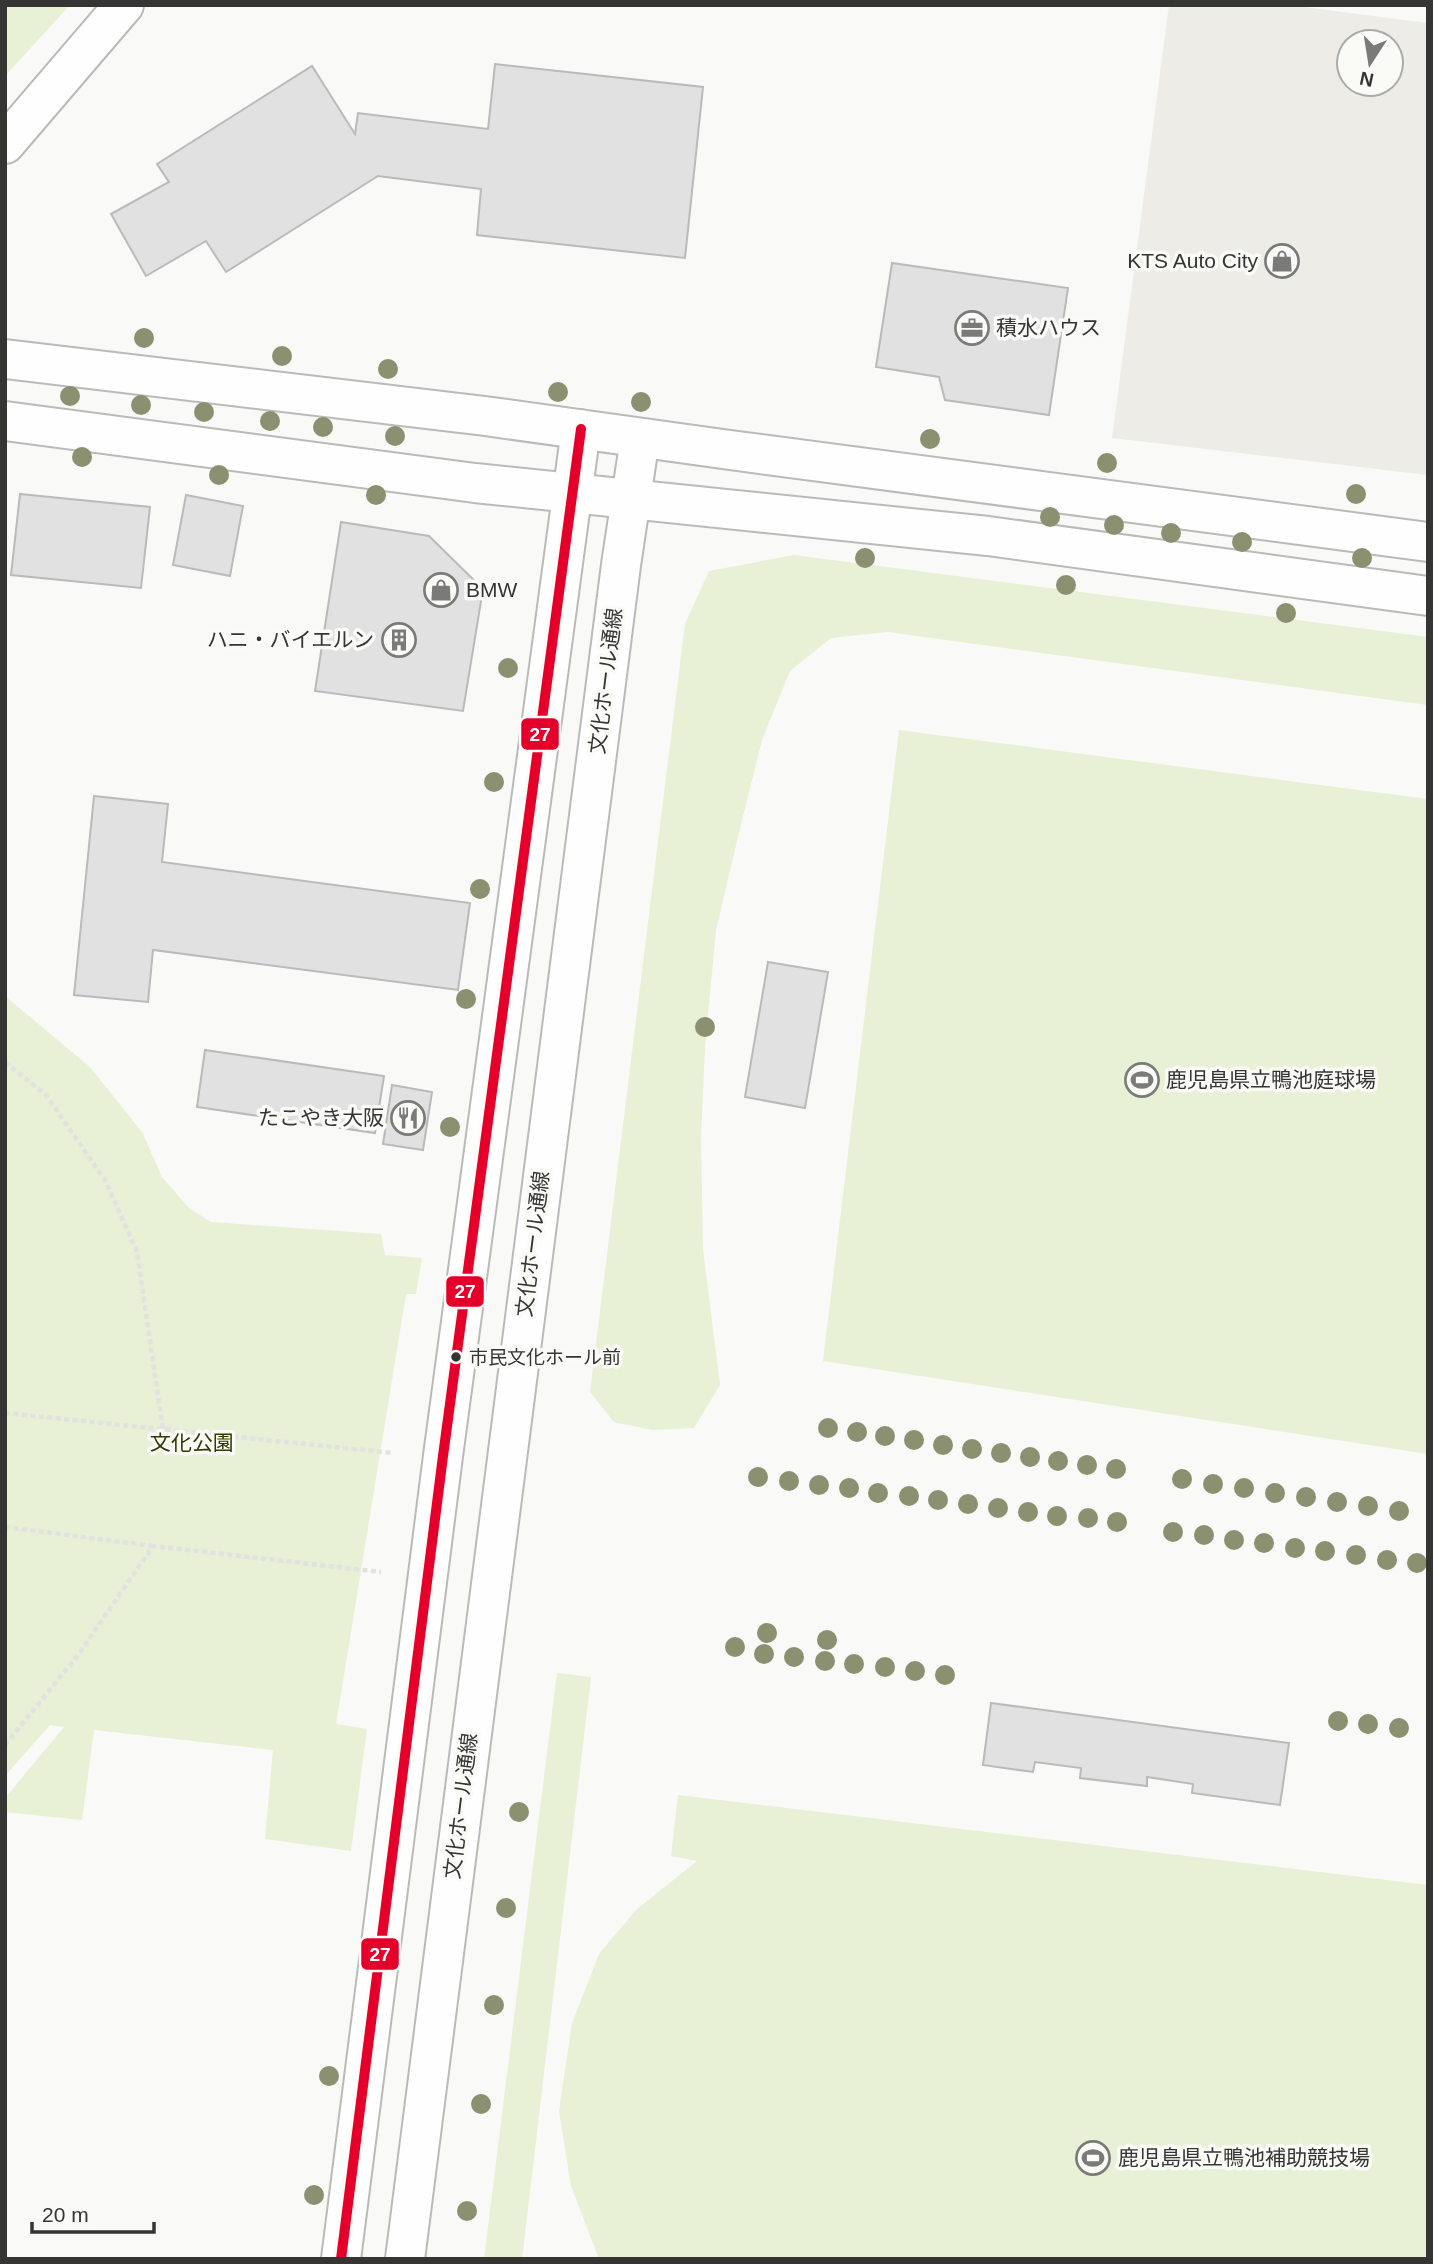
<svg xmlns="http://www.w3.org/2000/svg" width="1433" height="2264" viewBox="0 0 1433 2264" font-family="Helvetica,'Noto Sans JP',sans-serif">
	<rect width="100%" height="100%" fill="#f9f9f7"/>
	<!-- built -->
	<path fill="#edece6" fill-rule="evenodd" d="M1169,5H1288L1428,23V475L1112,438ZM1349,42H1391V84H1349Z"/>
	<!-- green -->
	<path fill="#e8f0d5" d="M5,5H70L5,76Z
		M794,555L1428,637V705L887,632L831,638L790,671L762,740L741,824L716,930L705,1046L701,1138L703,1250L720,1385L694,1428L652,1430L614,1422L590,1392L685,624L709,571Z
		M899,730L1428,799V1454L823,1361Z
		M5,996L90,1067L142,1132L162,1177L189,1208L211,1222L381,1234L385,1255L422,1258L416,1294H406L336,1724L367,1729L351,1851L265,1839L273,1750L94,1730L82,1820L5,1812V1798L64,1727L50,1725L5,1776Z
		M557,1673L591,1677L522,2259H484Z
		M678,1795L1428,1885V2259H599L571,2186L559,2111L572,2023L599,1954L636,1910L697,1861L671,1856Z"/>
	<!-- building -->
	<path fill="#e1e1e1" stroke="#bababa" stroke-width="2" d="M495,64L703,87L685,258L477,235L481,189L378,176L226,272L206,241L146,276L111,214L169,182L157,164L312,66L355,134L358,113L488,129Z
		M892,263L1068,288L1049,415L945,400L939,377L876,367Z
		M20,494L150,507L141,588L11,575Z
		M186,495L243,506L230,576L173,565Z
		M341,522L429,536L483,589L463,711L315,691Z
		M94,796L168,804L162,862L470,903L458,990L153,950L148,1002L74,995Z
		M768,962L828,972L805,1108L745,1097Z
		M205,1050L384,1076L375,1133L197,1107Z
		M392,1085L432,1092L423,1150L383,1144Z
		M991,1703L1289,1743L1280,1805L1192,1793L1193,1784L1147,1777V1786L1080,1778L1081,1768L1035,1762L1033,1772L983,1765Z"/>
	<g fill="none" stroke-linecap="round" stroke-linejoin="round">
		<!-- secondary casing -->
		<g stroke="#babab8" stroke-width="42">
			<path id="secondary" d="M5,144L124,5
				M5,359L485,416L730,450L1428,542
				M5,421L475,483L988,536L1428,596
				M341,2259L443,1456L581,429
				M405,2259L621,565L640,438"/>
		</g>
		<!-- path -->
		<path stroke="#e2e2e1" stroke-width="4.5" stroke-dasharray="5 3.5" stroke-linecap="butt" d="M5,1062L46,1095L106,1182L137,1252L163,1430
			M5,1413L393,1453
			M5,1527L153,1546
			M5,1745L78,1655L153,1546L381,1572"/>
		<!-- secondary -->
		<use href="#secondary" stroke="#fefefe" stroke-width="38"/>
		<!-- bus-1 casing -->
		<g stroke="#fafaf6" stroke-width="16">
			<path id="bus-1" d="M341,2259L443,1456L581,429"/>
		</g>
		<!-- bus-1 -->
		<use href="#bus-1" stroke="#e4002b" stroke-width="10"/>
	</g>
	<!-- trees -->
	<g fill="#8a9070">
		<circle cx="144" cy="338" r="10"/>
		<circle cx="282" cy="356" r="10"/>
		<circle cx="388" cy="369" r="10"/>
		<circle cx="558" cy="392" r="10"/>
		<circle cx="70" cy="396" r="10"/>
		<circle cx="641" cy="402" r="10"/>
		<circle cx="141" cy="405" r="10"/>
		<circle cx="204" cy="412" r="10"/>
		<circle cx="270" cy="421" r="10"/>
		<circle cx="323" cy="427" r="10"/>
		<circle cx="395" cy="436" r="10"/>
		<circle cx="930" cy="439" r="10"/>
		<circle cx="82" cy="457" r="10"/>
		<circle cx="1107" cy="463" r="10"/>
		<circle cx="219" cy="475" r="10"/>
		<circle cx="1356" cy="494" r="10"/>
		<circle cx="376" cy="495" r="10"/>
		<circle cx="1050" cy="517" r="10"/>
		<circle cx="1114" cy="525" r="10"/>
		<circle cx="1171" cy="533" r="10"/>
		<circle cx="1242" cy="542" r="10"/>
		<circle cx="865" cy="558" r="10"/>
		<circle cx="1362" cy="558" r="10"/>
		<circle cx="1066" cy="585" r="10"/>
		<circle cx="1286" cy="613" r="10"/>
		<circle cx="508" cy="668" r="10"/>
		<circle cx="494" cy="782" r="10"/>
		<circle cx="480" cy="889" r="10"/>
		<circle cx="466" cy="999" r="10"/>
		<circle cx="705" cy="1027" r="10"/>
		<circle cx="450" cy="1127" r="10"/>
		<circle cx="828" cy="1428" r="10"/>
		<circle cx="857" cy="1432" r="10"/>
		<circle cx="885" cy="1436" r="10"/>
		<circle cx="914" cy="1440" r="10"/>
		<circle cx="943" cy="1445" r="10"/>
		<circle cx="972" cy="1449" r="10"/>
		<circle cx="1001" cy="1453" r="10"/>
		<circle cx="1030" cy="1457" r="10"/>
		<circle cx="1058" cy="1461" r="10"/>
		<circle cx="1087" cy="1465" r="10"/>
		<circle cx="1116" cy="1469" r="10"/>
		<circle cx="758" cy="1477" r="10"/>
		<circle cx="1182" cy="1479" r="10"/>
		<circle cx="789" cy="1481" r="10"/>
		<circle cx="1213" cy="1484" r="10"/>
		<circle cx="819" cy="1485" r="10"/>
		<circle cx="849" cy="1488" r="10"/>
		<circle cx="1244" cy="1488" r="10"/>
		<circle cx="878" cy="1493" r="10"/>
		<circle cx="1275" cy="1493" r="10"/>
		<circle cx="909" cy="1496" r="10"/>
		<circle cx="1306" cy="1497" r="10"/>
		<circle cx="938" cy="1500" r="10"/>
		<circle cx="1337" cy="1502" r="10"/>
		<circle cx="968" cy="1504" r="10"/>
		<circle cx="1368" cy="1506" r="10"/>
		<circle cx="998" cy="1508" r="10"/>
		<circle cx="1399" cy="1511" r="10"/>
		<circle cx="1028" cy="1512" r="10"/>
		<circle cx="1057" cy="1516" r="10"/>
		<circle cx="1088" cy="1518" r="10"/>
		<circle cx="1117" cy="1522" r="10"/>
		<circle cx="1173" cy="1532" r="10"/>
		<circle cx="1204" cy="1535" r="10"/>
		<circle cx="1234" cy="1540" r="10"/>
		<circle cx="1264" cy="1543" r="10"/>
		<circle cx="1295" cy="1548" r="10"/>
		<circle cx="1325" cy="1551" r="10"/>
		<circle cx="1356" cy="1555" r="10"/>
		<circle cx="1387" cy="1560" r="10"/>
		<circle cx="1417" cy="1563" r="10"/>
		<circle cx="767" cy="1633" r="10"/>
		<circle cx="827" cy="1640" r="10"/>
		<circle cx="735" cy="1647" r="10"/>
		<circle cx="764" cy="1654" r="10"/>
		<circle cx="794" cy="1657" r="10"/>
		<circle cx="825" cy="1661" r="10"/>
		<circle cx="854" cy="1664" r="10"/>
		<circle cx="885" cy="1667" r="10"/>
		<circle cx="915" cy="1671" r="10"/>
		<circle cx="945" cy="1675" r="10"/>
		<circle cx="1338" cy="1721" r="10"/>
		<circle cx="1368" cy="1724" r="10"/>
		<circle cx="1399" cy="1728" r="10"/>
		<circle cx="519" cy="1812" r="10"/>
		<circle cx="506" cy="1908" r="10"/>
		<circle cx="494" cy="2005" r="10"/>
		<circle cx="329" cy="2076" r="10"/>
		<circle cx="481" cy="2104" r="10"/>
		<circle cx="314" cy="2195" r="10"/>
		<circle cx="467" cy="2211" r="10"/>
	</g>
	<!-- icons -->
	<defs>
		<g id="shop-ring" transform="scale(1.75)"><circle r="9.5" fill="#fafaf6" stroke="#7a7a78" stroke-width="1.5"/><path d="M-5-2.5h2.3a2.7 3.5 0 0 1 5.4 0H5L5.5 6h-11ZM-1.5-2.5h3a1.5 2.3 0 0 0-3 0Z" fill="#7a7a78"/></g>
		<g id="office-ring" transform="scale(1.75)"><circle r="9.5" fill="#fafaf6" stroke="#7a7a78" stroke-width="1.5"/><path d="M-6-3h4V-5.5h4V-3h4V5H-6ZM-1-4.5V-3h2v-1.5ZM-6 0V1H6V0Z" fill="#7a7a78"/></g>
		<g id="building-ring" transform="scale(1.75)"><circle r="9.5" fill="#fafaf6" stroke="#7a7a78" stroke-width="1.5"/><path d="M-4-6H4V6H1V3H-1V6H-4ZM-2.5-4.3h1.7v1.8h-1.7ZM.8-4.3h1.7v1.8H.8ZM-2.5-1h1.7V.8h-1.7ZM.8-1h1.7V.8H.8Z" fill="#7a7a78"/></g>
		<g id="stadium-ring" transform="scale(1.75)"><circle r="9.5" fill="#fafaf6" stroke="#7a7a78" stroke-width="1.5"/><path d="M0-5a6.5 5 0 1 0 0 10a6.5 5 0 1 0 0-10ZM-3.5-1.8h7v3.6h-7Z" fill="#7a7a78"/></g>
		<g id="restaurant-ring" transform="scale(1.75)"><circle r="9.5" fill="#fafaf6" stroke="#7a7a78" stroke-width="1.5"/><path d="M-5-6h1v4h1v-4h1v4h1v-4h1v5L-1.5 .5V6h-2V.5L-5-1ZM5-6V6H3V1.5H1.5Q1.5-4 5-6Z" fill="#7a7a78"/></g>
	</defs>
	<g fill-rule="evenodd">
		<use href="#shop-ring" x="1282" y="261"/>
		<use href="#office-ring" x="972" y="328"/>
		<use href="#shop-ring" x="441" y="590"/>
		<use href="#building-ring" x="399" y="640"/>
		<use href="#stadium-ring" x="1142" y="1080"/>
		<use href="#restaurant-ring" x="408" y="1118"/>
		<use href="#stadium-ring" x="1093" y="2158"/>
	</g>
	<!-- markers -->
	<circle fill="#353533" stroke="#fafaf6" stroke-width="2.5" cx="456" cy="1357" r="6"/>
	<g text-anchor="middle" stroke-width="7" stroke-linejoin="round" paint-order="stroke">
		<!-- bus labels -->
		<g font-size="19" fill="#353533" stroke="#fafaf6" text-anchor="start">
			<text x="469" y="1364">市民文化ホール前</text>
		</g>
		<!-- poi labels -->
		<g font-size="21" fill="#353533" stroke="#fafaf6" text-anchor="start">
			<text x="1258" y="268" text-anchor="end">KTS Auto City</text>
			<text x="996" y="335">積水ハウス</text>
			<text x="466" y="597">BMW</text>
			<text x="374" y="647" text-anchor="end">ハニ・バイエルン</text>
			<text x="1166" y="1087">鹿児島県立鴨池庭球場</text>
			<text x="384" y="1125" text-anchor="end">たこやき大阪</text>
			<text x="1118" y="2165">鹿児島県立鴨池補助競技場</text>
		</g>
		<!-- street labels -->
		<g font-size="21" fill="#353533" stroke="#fafaf6">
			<text transform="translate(606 681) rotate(-83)" y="7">文化ホール通線</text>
			<text transform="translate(533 1244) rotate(-83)" y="7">文化ホール通線</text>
			<text transform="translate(461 1806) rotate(-83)" y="7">文化ホール通線</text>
		</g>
		<!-- park labels -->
		<g font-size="21" fill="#303a02" stroke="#fafaf6">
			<text x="192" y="1450">文化公園</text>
		</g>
	</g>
	<g stroke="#fafaf6" stroke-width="2.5">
		<rect x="520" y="717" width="40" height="34" rx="7" fill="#e4002b"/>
		<rect x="445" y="1275" width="40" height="33" rx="7" fill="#e4002b"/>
		<rect x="360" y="1937" width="40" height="34" rx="7" fill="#e4002b"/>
	</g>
	<g font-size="19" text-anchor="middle" font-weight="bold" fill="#fff">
		<text x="540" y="741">27</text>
		<text x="465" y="1298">27</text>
		<text x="380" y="1961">27</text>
	</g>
	<!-- border -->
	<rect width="1433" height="2264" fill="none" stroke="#353533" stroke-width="14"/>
	<!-- north arrow -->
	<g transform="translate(1370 63) rotate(192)"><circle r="33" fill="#fafaf6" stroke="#ababa8" stroke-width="2"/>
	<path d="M0-5L12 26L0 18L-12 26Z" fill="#7a7a78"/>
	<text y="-10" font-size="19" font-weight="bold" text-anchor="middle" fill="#353533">N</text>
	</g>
	<!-- scale -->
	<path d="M32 2222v10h122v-10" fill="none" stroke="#353533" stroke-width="3.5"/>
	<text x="42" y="2222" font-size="21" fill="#353533" stroke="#fafaf6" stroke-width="5" paint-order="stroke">20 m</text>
</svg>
